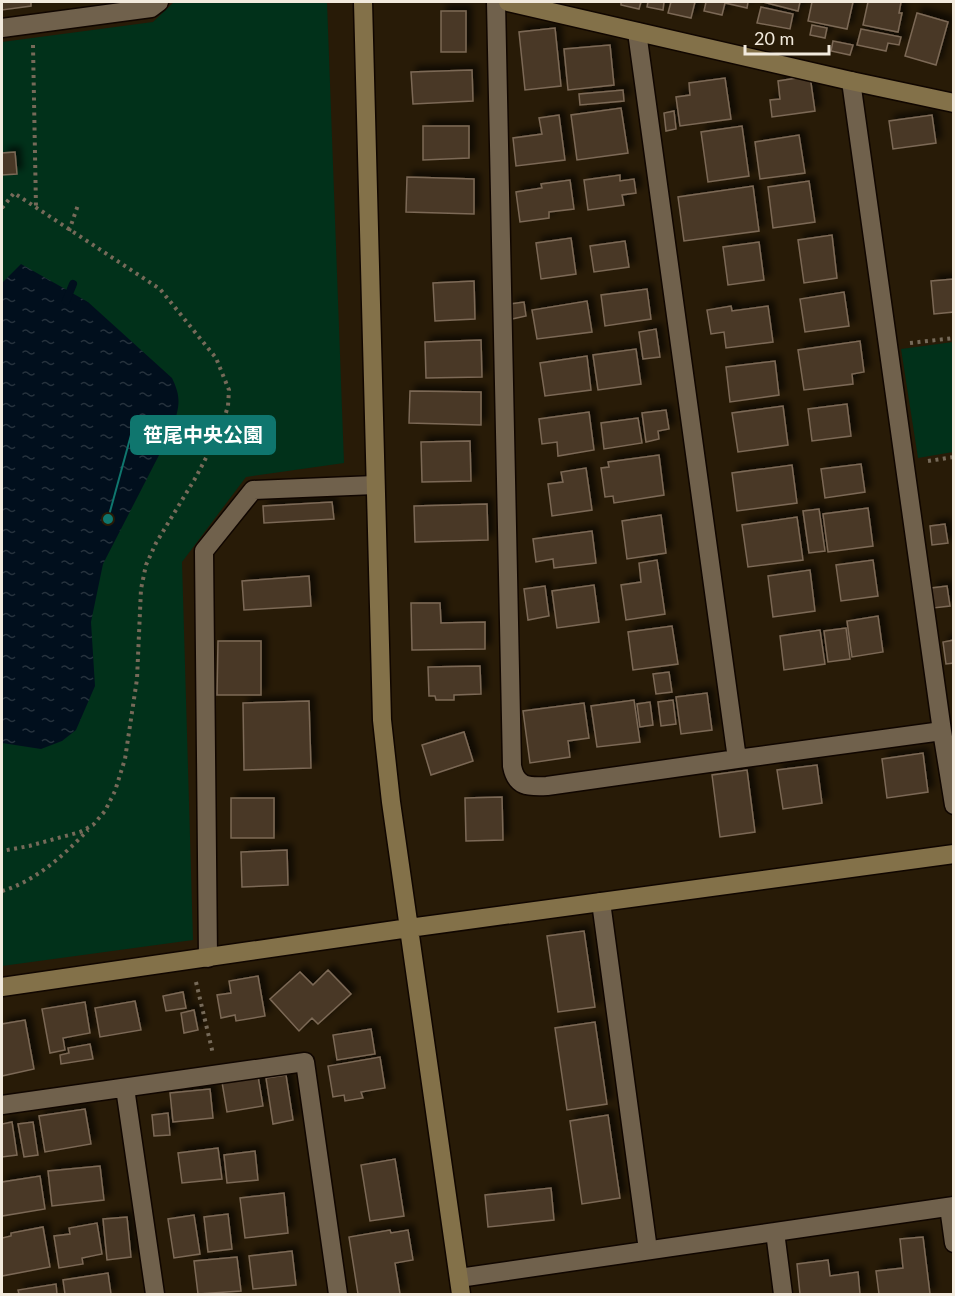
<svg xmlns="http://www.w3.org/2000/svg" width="955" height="1296" viewBox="0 0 955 1296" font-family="Lato,'Noto Sans JP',sans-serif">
	<defs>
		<pattern id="water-ripples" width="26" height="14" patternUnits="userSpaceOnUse" patternTransform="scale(1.5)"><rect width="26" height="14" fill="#010f1d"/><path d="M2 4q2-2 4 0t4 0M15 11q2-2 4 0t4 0" fill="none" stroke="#26323d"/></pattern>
		<filter id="shadow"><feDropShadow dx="5.5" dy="-5.5" stdDeviation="3" flood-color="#0009"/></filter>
	</defs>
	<rect width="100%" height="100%" fill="#281b07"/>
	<!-- park -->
	<path fill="#01311a" d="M174,2H327L344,463L246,477L182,562L193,940L2,966V42L153,22Z
		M953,342V452L918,458L901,349Z"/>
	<!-- water -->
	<path fill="url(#water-ripples)" d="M21,264L88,302L172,378C182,399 179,406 173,428L103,564L91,622L95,686L76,730L62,741L41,749L2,743V283Z"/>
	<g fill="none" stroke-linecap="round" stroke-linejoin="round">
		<!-- stream -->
		<path stroke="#010f1d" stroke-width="8" d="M66,301L73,284"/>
	</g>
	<!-- building -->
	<path fill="#493826" stroke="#7c6956" stroke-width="1.5" filter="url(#shadow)" d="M2,2H31V6L2,10Z
		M621,2H641L639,9L621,5Z
		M648,2H664L663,10L647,7Z
		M671,2H695L691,18L668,13Z
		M706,2H748L747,8L725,3L722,15L704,11Z
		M763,2H800L798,11Z
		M812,2H853L847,29L808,21Z
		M868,2H901L899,13H902L898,32L863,25Z
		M761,7L793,14L790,29L757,23Z
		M441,11H466V52H441Z
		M917,13L948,22L936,65L905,56Z
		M812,25L827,28L825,38L810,35Z
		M555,28L561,86L525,90L519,32Z
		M861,29L901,37L899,45L888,43L886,51L857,45Z
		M833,41L853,45L850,55L831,51Z
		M610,45L614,85L568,90L564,49Z
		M472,70L473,101L413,104L411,72Z
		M810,76L815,111L772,117L770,100L780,99L778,81Z
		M725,78L731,119L680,126L676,97L690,95L689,83Z
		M623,90L624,101L580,105L579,94Z
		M621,108L628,153L577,160L571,115Z
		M674,111L676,129L666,131L664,113Z
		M559,115L565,160L516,166L513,138L542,134L539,118Z
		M932,115L936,143L893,149L889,121Z
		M423,126H469V158L423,160Z
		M742,126L749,176L708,182L701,132Z
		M799,135L805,173L760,179L755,142Z
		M15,152L17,174L2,175V153Z
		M620,175V181L634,179L636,193L622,195L624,205L588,210L584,180Z
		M407,177L474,179V214L406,212Z
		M570,180L574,209L549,212V218L520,222L516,192L542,188L541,184Z
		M809,181L815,222L773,228L768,187Z
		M753,186L759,231L684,241L678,197Z
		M832,235L837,278L804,283L798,240Z
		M571,238L576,274L541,279L536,243Z
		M625,241L629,267L594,272L590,246Z
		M759,242L764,280L728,285L723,247Z
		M954,279V312L934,314L931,281Z
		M474,281L475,319L435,321L433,283Z
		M647,289L651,319L605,326L601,295Z
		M844,292L849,326L805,332L800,299Z
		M587,301L592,332L537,339L532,310Z
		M524,302L526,316L512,319L510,304Z
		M731,306L732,311L768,306L773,342L726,348L724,332L711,334L707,310Z
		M656,329L660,357L643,359L639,332Z
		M481,340L482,377L426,378L425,342Z
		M860,341L864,372L852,374L853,384L804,390L798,350Z
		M636,349L641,384L598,390L593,355Z
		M587,356L591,390L545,396L540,363Z
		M775,361L779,395L730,402L726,367Z
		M410,391L481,392V425L409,423Z
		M847,404L851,436L812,441L808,409Z
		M783,406L788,445L738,452L732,413Z
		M666,410L669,429L658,431L659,439L646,442L642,413Z
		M589,412L594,450L558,456L557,442L542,444L539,419Z
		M638,418L642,443L604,449L601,423Z
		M470,441L471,481L422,482L421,442Z
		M659,455L664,495L614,503L613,496L605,497L601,468L609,467L608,462Z
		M861,464L865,492L825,498L821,469Z
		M792,465L797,503L737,511L732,473Z
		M586,468L592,510L552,516L548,484L563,482L561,472Z
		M332,502L334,519L264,523L263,506Z
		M487,504L488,540L415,542L414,506Z
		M868,508L873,546L828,552L823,514Z
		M819,509L825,551L809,553L803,511Z
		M661,515L666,553L627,559L622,521Z
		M797,517L803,560L748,567L742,525Z
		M945,524L948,543L932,545L930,526Z
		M592,531L596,563L554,568L553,559L536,562L533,539Z
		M657,560L665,614L626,620L621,585L641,582L639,563Z
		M873,560L878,596L841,601L836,565Z
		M810,570L815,611L773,617L768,576Z
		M309,576L311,606L244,610L242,581Z
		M594,585L599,622L557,628L552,591Z
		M545,586L549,616L528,620L524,589Z
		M947,586L950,606L933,608L931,588Z
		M411,603H440L441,623L485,622V649L412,650Z
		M878,616L883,652L852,657L847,621Z
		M672,626L678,664L633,670L628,632Z
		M846,628L850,659L828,662L824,631Z
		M820,630L825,664L784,670L780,636Z
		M954,640V663L946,664L943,642Z
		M218,641H261V695H217Z
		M480,666L481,694L454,695V700H436L435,696H429L428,667Z
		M669,672L672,692L656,694L653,674Z
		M707,693L712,730L681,734L676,697Z
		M634,700L640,742L597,747L591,706Z
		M673,700L676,724L661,726L658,702Z
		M309,701L311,768L244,770L243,703Z
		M650,702L653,725L640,727L637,704Z
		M584,703L589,738L568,741L570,757L530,763L523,711Z
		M464,732L473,761L431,775L422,745Z
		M923,753L928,792L887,798L882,759Z
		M817,765L822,803L783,809L777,770Z
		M747,770L755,832L720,837L712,775Z
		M502,797L503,840L466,841L465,798Z
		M231,798H274V838H231Z
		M287,850L288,885L242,887L241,852Z
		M584,931L595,1007L558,1012L547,936Z
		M328,970L351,994L318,1024L312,1018L299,1031L270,999L300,972L313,985Z
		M258,976L265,1016L236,1021L235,1015L221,1018L217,995L231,993L229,981Z
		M183,992L186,1008L166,1011L163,996Z
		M135,1001L141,1030L100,1037L95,1008Z
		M85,1002L90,1033L63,1038L65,1050L50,1053L42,1009Z
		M194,1010L198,1030L184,1033L181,1013Z
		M25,1020L34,1069L2,1076V1024Z
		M595,1022L607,1104L567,1110L555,1028Z
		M371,1029L375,1054L337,1060L333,1035Z
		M90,1044L93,1059L61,1064L60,1055L69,1053L68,1048Z
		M380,1057L385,1088L361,1092L363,1098L345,1101L344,1095L333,1097L328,1066Z
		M286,1075L293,1120L273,1124L266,1078Z
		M258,1076L263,1106L227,1112L222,1082Z
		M210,1089L213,1118L173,1122L170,1093Z
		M85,1109L91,1144L45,1152L39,1116Z
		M168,1113L170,1135L154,1136L152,1115Z
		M608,1115L620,1198L582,1204L570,1121Z
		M12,1122L17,1155L2,1157V1124Z
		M33,1122L38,1155L24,1157L18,1124Z
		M218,1148L222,1179L182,1183L178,1153Z
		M255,1151L258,1180L227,1183L224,1155Z
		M395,1159L404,1216L370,1221L361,1165Z
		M100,1166L104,1200L52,1206L48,1171Z
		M40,1176L45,1209L2,1216V1182Z
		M551,1188L554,1220L488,1227L485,1195Z
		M284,1193L288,1233L245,1238L240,1198Z
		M228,1214L232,1249L208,1252L204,1217Z
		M194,1215L200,1254L174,1258L168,1219Z
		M127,1217L131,1257L107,1260L103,1219Z
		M97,1223L102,1254L82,1258L83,1264L59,1268L54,1236L70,1234L69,1228Z
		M43,1227L50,1267L2,1276V1238L11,1236V1233Z
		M390,1230L391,1233L408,1230L413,1260L395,1263L400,1294H358L349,1237Z
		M923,1237L930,1294H879L876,1271L903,1268L900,1239Z
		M292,1251L296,1285L253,1289L249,1256Z
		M237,1257L241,1291L198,1294L194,1261Z
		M828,1260L830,1276L858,1272L860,1294H800L797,1264Z
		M108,1273L111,1294H65L63,1280Z
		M56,1284L57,1294H19L18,1290Z"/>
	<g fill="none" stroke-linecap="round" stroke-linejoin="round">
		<!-- street casing -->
		<g stroke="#100600" stroke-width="21">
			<path id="street" d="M496,2L512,766C516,787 528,787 547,786L737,759
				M2,28L151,8L159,2
				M637,32L737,759L942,731L954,805
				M851,81L942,731
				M601,902L648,1250
				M208,958L204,551L253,490L375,485
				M125,1088L155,1294
				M2,1105L305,1062L338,1294
				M949,1207L954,1243
				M775,1232L783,1294
				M459,1278L954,1206"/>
		</g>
		<!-- secondary casing -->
		<g stroke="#100600" stroke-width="21">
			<path id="secondary" d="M363,2L382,720L391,802L461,1294
				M508,2L851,81L954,103
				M2,987L409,928L954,854"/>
		</g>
		<!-- path -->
		<path stroke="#766a59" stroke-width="4" stroke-dasharray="3 4.5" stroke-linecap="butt" d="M33,45L36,208
			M2,208L14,193L160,289L216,358L229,390L228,406L221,429L196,477L156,543L146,565L141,589L137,679L125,759L115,791L105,811L93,825L80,832L29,846L2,851
			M69,231L78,205
			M910,343L954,338
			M928,461L954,457
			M2,891C36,881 64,855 88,830
			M196,982L213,1054"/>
		<!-- street -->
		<use href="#street" stroke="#70614c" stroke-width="18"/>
		<!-- secondary -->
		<use href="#secondary" stroke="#837149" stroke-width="18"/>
	</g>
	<!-- callouts -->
	<path fill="none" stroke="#0f766e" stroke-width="2" d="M108 519L131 435"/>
	<circle fill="#0f766e" stroke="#281b07" stroke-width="2" cx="108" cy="519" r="6"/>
	<rect fill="#0f766e" stroke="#0f766e" stroke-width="2" x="131" y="416" width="144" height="38" rx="6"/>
	<g font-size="20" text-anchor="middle" font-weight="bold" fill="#fff">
		<text x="203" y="442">笹尾中央公園</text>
	</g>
	<!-- border -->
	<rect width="955" height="1296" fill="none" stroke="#f2eadd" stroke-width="6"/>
	<!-- scale -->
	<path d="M745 45v9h84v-9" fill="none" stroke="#f2eadd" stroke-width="3"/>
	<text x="754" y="45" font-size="18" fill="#f2eadd" stroke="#281b07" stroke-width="4.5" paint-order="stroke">20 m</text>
</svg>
